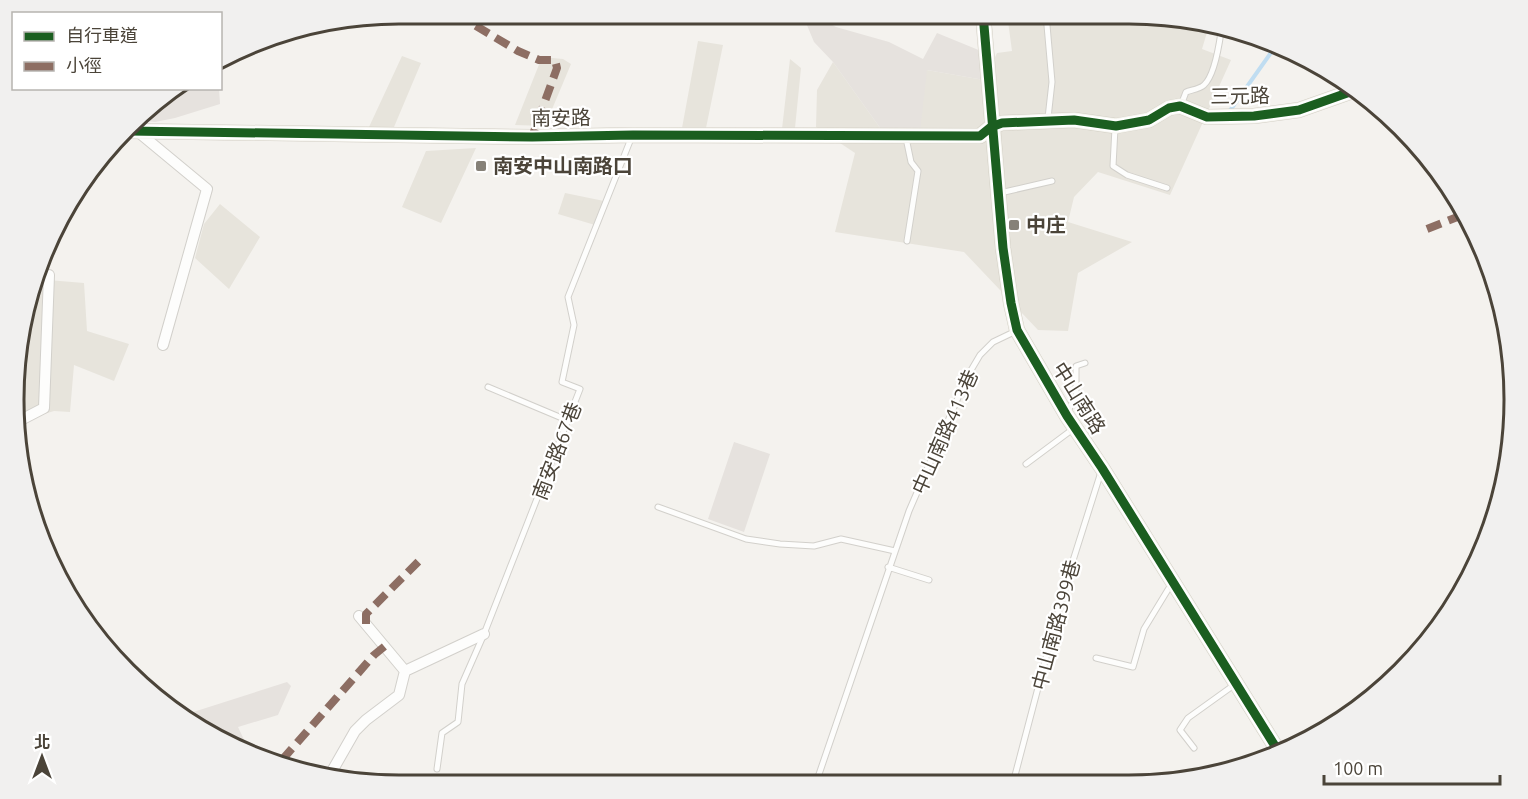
<svg xmlns="http://www.w3.org/2000/svg" width="1528" height="799" viewBox="0 0 1528 799" font-family="Ubuntu,'Noto Sans TC',sans-serif">
	<rect width="100%" height="100%" fill="#f4f2ee"/>
	<!-- residential -->
	<path fill="#e7e4dc" d="M1007,14H1153L1208,29L1202,49L1231,60L1170,195L1098,172L1074,197L1068,222L1132,242L1078,273L1068,331L1038,330L964,252L835,232L855,153L816,127L817,90L833,62L883,132L927,70L984,80L997,53L1012,51Z
		M698,41L723,45L706,128H682Z
		M402,56L421,63L394,127H369Z
		M542,57L563,59L571,64L545,126L515,125Z
		M790,59L801,68L795,128L782,129Z
		M476,148L441,223L402,207L426,151Z
		M565,193L604,201L595,225L558,214Z
		M220,204L260,237L229,289L195,258L204,224Z
		M36,279L84,283L87,331L129,344L114,381L74,365L70,412L54,411L15,423L27,300Z"/>
	<!-- industrial -->
	<path fill="#e6e2de" d="M815,16L836,27L889,42L923,59L937,33L981,51L984,80L927,70L920,132H883L833,62L814,42L804,18Z
		M174,88L219,89L220,104L175,118L155,122L139,120L164,93Z
		M734,442L770,454L744,532L708,519Z
		M287,682L291,686L278,715L238,727L247,746L239,748L228,746L187,714Z"/>
	<g fill="none" stroke-linecap="round" stroke-linejoin="round">
		<!-- stream -->
		<path stroke="#c0ddf1" stroke-width="4" d="M1229,112L1275,47"/>
		<!-- lane casing -->
		<g stroke="#d2d0cb" stroke-width="7">
			<path id="lane" d="M1046,14L1052,82L1048,118
				M1181,105L1186,92C1191,90 1200,89 1204,85C1214,76 1219,46 1221,32
				M1115,128L1113,166L1127,175L1167,188
				M906,138L911,162L918,171L907,241
				M1000,193L1052,181
				M488,387L569,421
				M1068,411L1076,395V366L1085,363
				M1026,464L1073,429
				M658,507L746,539L780,544L814,546L841,539L895,551
				M888,567L929,580
				M1096,658L1133,667L1144,629L1172,583
				M1194,748L1180,730L1188,718L1234,685
				M437,769L442,733L458,722L462,684L484,634L580,389L562,382L574,325L568,297L632,136
				M816,783L909,511L967,377L980,355L993,342L1016,331
				M1013,783L1064,589L1101,472"/>
		</g>
		<!-- street casing -->
		<g stroke="#d2d0cb" stroke-width="12">
			<path id="street" d="M137,131L207,189L163,345
				M16,413V432
				M17,422L44,408L49,275
				M405,671L484,634
				M331,773L355,731L366,720L399,695L405,671L359,616"/>
		</g>
		<!-- secondary casing -->
		<g stroke="#d3cfc5" stroke-width="16">
			<path id="secondary" d="M983,14L1003,248L1011,303L1017,330L1067,416L1102,468L1280,754
				M129,131L532,137L633,135L980,136L991,127L1002,123L1074,120L1116,126L1149,120L1169,108L1180,106L1207,117L1254,116L1299,110L1350,92"/>
		</g>
		<!-- lane -->
		<use href="#lane" stroke="#fdfdfc" stroke-width="5"/>
		<!-- street -->
		<use href="#street" stroke="#fdfdfc" stroke-width="10"/>
		<!-- secondary -->
		<use href="#secondary" stroke="#f7f6f1" stroke-width="15"/>
		<!-- quiet -->
		<path stroke="#8d6e63" stroke-width="8" stroke-dasharray="15 8" stroke-linecap="butt" d="M456,14L518,51L539,60H555L557,68L532,137
			M1427,229L1460,216
			M366,624V614L421,559
			M282,760L374,655L385,646"/>
		<!-- cycleway casing -->
		<g stroke="#fff" stroke-width="13">
			<path id="cycleway" d="M983,14L1003,248L1011,303L1017,330L1067,416L1102,468L1280,754
				M129,131L532,137L633,135L980,136L991,127L1002,123L1074,120L1116,126L1149,120L1169,108L1180,106L1207,117L1254,116L1299,110L1350,92"/>
		</g>
		<!-- cycleway -->
		<use href="#cycleway" stroke="#1b5e20" stroke-width="9"/>
	</g>
	<!-- markers -->
	<g fill="#868178" stroke="#fff" stroke-width="2">
		<rect x="475" y="160" width="12" height="12" rx="3"/>
		<rect x="1008" y="219" width="12" height="12" rx="3"/>
	</g>
	<g text-anchor="middle" stroke-width="4.5" stroke-linejoin="round" paint-order="stroke">
		<!-- street labels -->
		<g font-size="20" fill="#4b4439" stroke="#fff">
			<text transform="translate(1240 96) rotate(-1)" y="7">三元路</text>
			<text transform="translate(561 118) rotate(-1)" y="7">南安路</text>
			<text transform="translate(1079 398) rotate(58)" y="7">中山南路</text>
			<text transform="translate(945 432) rotate(-66)" y="7">中山南路413巷</text>
			<text transform="translate(557 451) rotate(-69)" y="7">南安路67巷</text>
			<text transform="translate(1056 625) rotate(-75)" y="7">中山南路399巷</text>
		</g>
		<!-- poi labels -->
		<g font-size="20" font-weight="bold" fill="#4b4439" stroke="#fff" text-anchor="start">
			<text x="493" y="173">南安中山南路口</text>
			<text x="1026" y="232">中庄</text>
		</g>
	</g>
	<!-- crop -->
	<path d="M0 0H1528V799H0ZM399 24H1129A375 375 0 0 1 1504 399V400A375 375 0 0 1 1129 775H399A375 375 0 0 1 24 400V399A375 375 0 0 1 399 24Z" fill="#f1f0ef" fill-rule="evenodd"/>
	<path fill="none" stroke="#4b4439" stroke-width="3" d="M399 24H1129A375 375 0 0 1 1504 399V400A375 375 0 0 1 1129 775H399A375 375 0 0 1 24 400V399A375 375 0 0 1 399 24Z"/>
	<!-- legend -->
	<rect x="12" y="12" width="210" height="78" fill="#ffffff" stroke="#b7b4b0" stroke-width="1.5"/>
	<rect x="24" y="32" width="30" height="9" fill="#1b5e20" stroke="#b7b4b0" stroke-width="1.5"/>
	<text x="66" y="42" font-size="18" fill="#4b4439">自行車道</text>
	<rect x="24" y="62" width="30" height="9" fill="#8d6e63" stroke="#b7b4b0" stroke-width="1.5"/>
	<text x="66" y="72" font-size="18" fill="#4b4439">小徑</text>
	<!-- north arrow -->
	<g transform="translate(42 757)" stroke="#ffffff" stroke-width="4.5" paint-order="stroke">
	<path d="M0-4.5L10 22L0 15L-10 22Z" fill="#4b4439"/>
	<text y="-9" font-size="16" font-weight="bold" text-anchor="middle" fill="#4b4439">北</text>
	</g>
	<!-- scale -->
	<path d="M1324 775v9h176v-9" fill="none" stroke="#4b4439" stroke-width="3"/>
	<text x="1333" y="775" font-size="18" fill="#4b4439" stroke="#ffffff" stroke-width="4.5" paint-order="stroke">100 m</text>
</svg>
